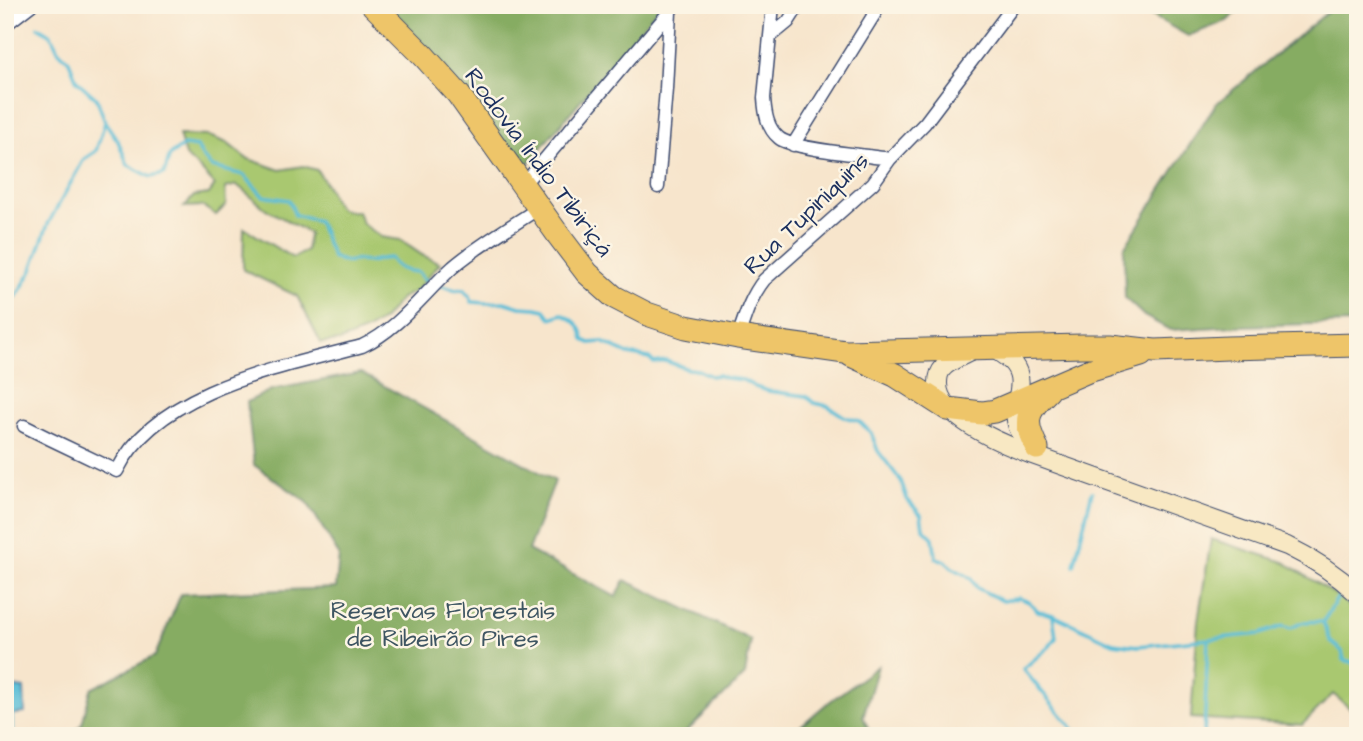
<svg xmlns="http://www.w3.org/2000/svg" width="1363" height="741" viewBox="0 0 1363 741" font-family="'Architects Daughter',sans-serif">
	<rect width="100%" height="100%" fill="#fcf5e5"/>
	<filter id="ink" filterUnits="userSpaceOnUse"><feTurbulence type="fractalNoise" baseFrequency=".0143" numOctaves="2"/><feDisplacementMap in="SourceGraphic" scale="14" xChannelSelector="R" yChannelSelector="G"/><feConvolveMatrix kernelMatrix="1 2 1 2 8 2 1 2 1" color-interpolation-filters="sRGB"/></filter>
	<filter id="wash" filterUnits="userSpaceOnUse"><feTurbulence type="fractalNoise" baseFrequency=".00686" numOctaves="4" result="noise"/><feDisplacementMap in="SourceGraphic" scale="28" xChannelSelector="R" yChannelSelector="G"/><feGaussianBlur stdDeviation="1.57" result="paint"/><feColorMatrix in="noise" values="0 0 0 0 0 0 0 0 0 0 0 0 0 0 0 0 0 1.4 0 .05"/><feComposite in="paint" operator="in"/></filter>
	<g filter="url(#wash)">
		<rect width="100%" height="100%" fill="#f7e5cc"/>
		<!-- green -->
		<path fill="#a9c870" stroke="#627c67" stroke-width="2" d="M179,135L209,136L227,143L246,158L280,170L303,166L317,170C321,177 326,183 329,190C336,206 338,213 358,211L362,223L381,237L400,240L422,255L440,263L416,291L401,298L384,319L367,330L340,341L321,343L297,296L243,270L244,228L293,258L306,251L309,233L266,209L237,185L225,188L226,205L216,215L202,206L184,207L194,196L209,194L215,185L199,168L185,156Z
			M1211,539L1284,562L1342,599L1358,615V715L1333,694L1302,725L1191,718L1198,621Z"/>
		<!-- forest -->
		<path fill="#86ac62" stroke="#506e60" stroke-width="2" d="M389,5H661L524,168Z
			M1133,5H1245L1227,21L1188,36Z
			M1336,5H1358V323L1235,326L1170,330L1144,316L1125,298L1124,248L1216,104Z
			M361,373L555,481L528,550L616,597L625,580L751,640L745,675L682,736H70L82,724L91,689L155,656L181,594L336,588L339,555L307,502L254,465L247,402L271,390Z
			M878,666L863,717L872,736H789L825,705Z"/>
		<!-- water -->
		<path fill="#59bdd7" stroke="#3a769a" stroke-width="2" d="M5,687L24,688L25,713L5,715Z"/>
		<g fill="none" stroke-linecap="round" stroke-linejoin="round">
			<!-- stream -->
			<path stroke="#59bdd7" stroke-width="3.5" d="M38,27L51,35L58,50L69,61L77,81L97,99L105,122L118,141L128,165L151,177L164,174L170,155L184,145L197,147L203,157L212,167L244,175L263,196L289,200L295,215L318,221L333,258L346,262L357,260L369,262L381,259L390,258C398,270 405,271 418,272L423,279L432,282
				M439,285L456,290L463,289L470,297L472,302L486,303L504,302L520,307L536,308L545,310L551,318L562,314C575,320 582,326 584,340L590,343L602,342L628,354L649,358L654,363L666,361L688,369L698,370L711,376L718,375L726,378L743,380L755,387L768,391L806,396L814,403L828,406L845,417L859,421L871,433L878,451L901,481L907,499L921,515L923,528L933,538L936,558L946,561L951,567L971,578L977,588L1003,601L1019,598L1029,602L1038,611L1053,615L1113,643L1138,646L1260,634L1283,626C1295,631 1294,624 1305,622C1310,621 1318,622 1323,622L1331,642L1342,651L1344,660L1352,662L1358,668
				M16,297L31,272L48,224L84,159L96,151L105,122
				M1074,565L1092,492
				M1053,616L1056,638L1049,647L1023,669L1079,736
				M1323,622L1338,597
				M12,710V736
				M1204,736L1208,640"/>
		</g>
	</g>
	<g filter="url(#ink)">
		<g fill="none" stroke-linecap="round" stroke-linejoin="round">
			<!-- street casing -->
			<g stroke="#3c4a6e" stroke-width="15">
				<path id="street" d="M773,5L764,98C765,113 767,128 779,138C793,150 868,155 890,159
					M5,25L31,5
					M771,36L788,22L799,5
					M793,145L880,5
					M523,185L675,5
					M658,187L666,89L670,12
					M738,337C745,316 750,298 764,280L873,183L890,159L925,123L1014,5
					M24,426L50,439L117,471C157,389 283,367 362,346C399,329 423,294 453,267C479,245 510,227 539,208"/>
			</g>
			<!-- secondary casing -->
			<g stroke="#3c4a6e" stroke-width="20">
				<path id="secondary" d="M992,348C1000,353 1009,358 1014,365C1032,389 998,417 1030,443
					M972,351C963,356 950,360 943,368C939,372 938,377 938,383C937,418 1003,444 1030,454L1287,546C1314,559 1336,574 1358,594"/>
			</g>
			<!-- highway casing -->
			<g stroke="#3c4a6e" stroke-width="25">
				<path id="highway" d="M373,5L423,55L458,94L559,236L587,273L614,297L647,314L686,327L738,337L845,352L1082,346H1110L1155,351L1228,348L1358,345
					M851,355L895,375L948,409L982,413L995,411L1088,371L1141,355
					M1037,448C1023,421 1026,412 1048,391"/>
			</g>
			<!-- street -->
			<use href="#street" stroke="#fff" stroke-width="12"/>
			<!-- secondary -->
			<use href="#secondary" stroke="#f8e8c3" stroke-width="18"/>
			<!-- highway -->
			<use href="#highway" stroke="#eec569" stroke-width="23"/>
		</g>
	</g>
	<g text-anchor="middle" stroke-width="5" stroke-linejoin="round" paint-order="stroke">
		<!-- street labels -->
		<g font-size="24" fill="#1b2f5e" stroke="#fcf5e5">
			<text transform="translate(539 162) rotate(53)" y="8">Rodovia Índio Tibiriçá</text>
			<text transform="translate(806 213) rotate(-44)" y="8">Rua Tupiniquins</text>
		</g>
		<!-- park labels -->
		<g font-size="24" fill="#3e5562" stroke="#fcf5e5">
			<text x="443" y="618">Reservas Florestais<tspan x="443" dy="28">de Ribeirão Pires</tspan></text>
		</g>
	</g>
	<!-- margin -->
	<rect width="1363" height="741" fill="none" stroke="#fcf5e5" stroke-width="28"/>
</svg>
